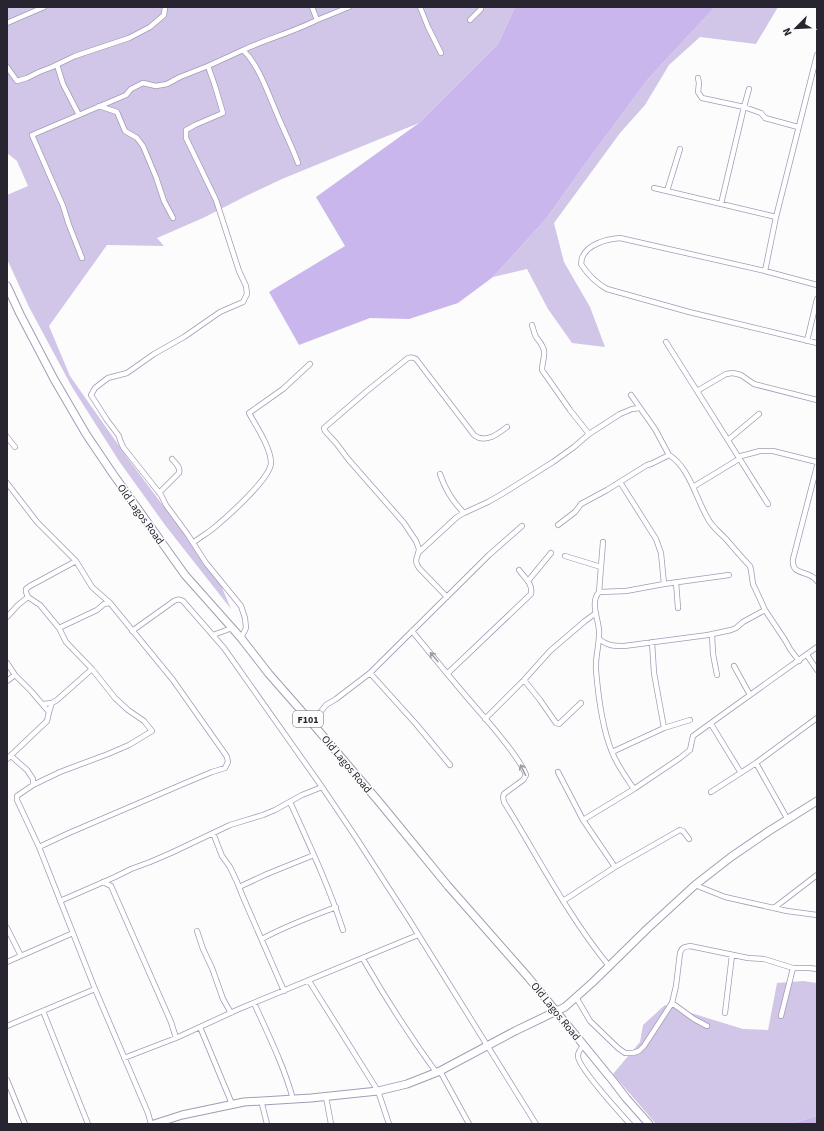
<svg xmlns="http://www.w3.org/2000/svg" width="824" height="1131" viewBox="0 0 824 1131" font-family="'Source Sans 3',sans-serif">
	<rect width="100%" height="100%" fill="#fcfcfc"/>
	<!-- green -->
	<path fill="#d2c6e8" d="M7,7H515L498,44L419,123L282,179L248,195L203,218L157,238L164,246L107,245L49,326L70,376L129,460L191,543L215,571L231,609L165,525L119,461L72,387L29,307L7,259V195L28,186L17,161L7,153Z
		M715,7H778L756,44L700,37L669,65L645,105L620,133L554,223L564,262L590,307L605,347L572,343L548,309L527,269L493,277L546,219L580,171L648,79Z
		M803,981L817,983V1116L791,1124H656L613,1074L640,1042L643,1025L665,1005L743,1029L768,1030L777,983Z"/>
	<!-- forest -->
	<path fill="#c9b6ec" d="M515,7H715L648,79L580,171L546,219L493,277L458,303L409,319L370,318L299,345L269,292L345,246L316,197L419,123L498,44Z
		M817,1116V1124H791Z"/>
	<g fill="none" stroke-linecap="round" stroke-linejoin="round">
		<!-- street casing -->
		<g stroke="#a49bb7" stroke-width="6">
			<path id="street" d="M420,7L428,27L441,53
				M317,20L349,7
				M470,20L481,9V7
				M7,23L44,7
				M243,50C267,39 293,32 317,20L312,7
				M57,65L63,84L79,115L126,95L131,89L143,83L156,86L167,84L180,77L208,66L215,86L223,113L195,125L186,130V138L216,200L239,271L246,286L247,294L243,302L220,312L184,337L154,354L127,373L108,378L95,388L91,395L107,420L119,436L120,440L123,447L161,495L166,505L188,535L206,563L241,606L245,618L246,628L241,638
				M208,66L243,50C260,66 270,99 280,121C286,135 293,149 298,163
				M7,67L17,81L27,78L39,72L52,67L75,56L129,38L150,27L164,15L165,7
				M698,78L699,83L698,92L702,98L744,107L721,204
				M749,89L744,107L761,113L765,118L798,127
				M99,106L117,112L125,131L137,138L143,146L156,177L164,201L173,218
				M79,115L32,135L63,206L69,225L82,258
				M654,188L776,217
				M667,191L680,149
				M765,271L776,217L817,55
				M817,285L765,271L620,238C607,239 587,244 582,258C581,260 582,262 581,264C588,275 596,283 607,289L689,312L817,343
				M532,325C533,328 534,333 536,337C539,341 543,345 544,351C545,357 542,363 542,370L570,410L589,434
				M807,341L817,299
				M666,342L697,391L726,374L733,373L741,375L754,384L817,400
				M697,391L768,504
				M631,395L655,429L669,455C689,467 696,498 707,517C711,526 719,532 725,538C733,547 741,557 750,566L751,570L753,584L760,599L765,610L785,640L790,649L799,661
				M7,437L15,447
				M728,440L759,414
				M817,466L793,559C791,577 809,569 817,581
				M440,474C445,489 453,502 464,513
				M620,482L656,539L661,553L664,584
				M7,483L37,522L76,561L92,587L110,603L173,680L223,751L227,757L228,762L225,768L212,772L183,784L146,800L69,833L39,847
				M693,487L739,459L741,456L745,455L760,451H773L817,462
				M159,493L179,473C181,467 175,463 172,459
				M558,525L575,512L581,504L607,490L647,465L651,464L669,455
				M193,543C200,537 208,533 215,527C228,516 270,479 271,463C271,448 256,426 249,413L283,389L310,364
				M419,552L457,517L464,513L488,502L502,494L553,462L574,447L589,434L620,414L632,409L640,408
				M565,556L601,567
				M76,561L30,586L26,589V592L28,597L40,605L59,628L66,642L92,669L115,698L128,710L144,721L152,731L129,745L108,754L60,772L33,785L17,796V800L39,847L95,989L148,1113L151,1124
				M528,581L551,553
				M676,582L678,608
				M599,592L603,542
				M447,597L419,568C413,559 418,558 419,549L416,541L404,523L348,459L336,443L325,431L324,428L367,391L408,358C411,357 413,357 416,359L474,435C485,444 498,434 507,427
				M7,617L18,605L28,597
				M59,628L97,610L104,604L110,603
				M132,631L174,601C178,599 179,599 183,601L224,648L322,787L355,836L408,918L536,1124
				M412,631C436,660 460,690 485,718C496,731 521,760 526,775L523,780L504,794L503,797L504,802C538,857 568,916 609,966
				M712,634L713,654L717,675
				M213,635L232,628
				M599,639C608,646 613,646 624,646L708,635L731,630L736,628L743,622L765,610
				M652,642L654,673L664,728
				M807,655L817,670
				M7,663L15,675L31,691L49,712
				M734,666L750,695
				M370,673L416,724L450,765
				M448,673L531,594C533,584 525,578 519,570
				M524,680L540,700L556,723L559,724L581,703
				M7,681L15,675
				M43,704L52,703L57,700L92,669
				M485,719L524,680L550,651L585,621L596,613
				M312,723L326,705L336,699L370,673L489,555L522,526
				M711,724L741,773
				M612,752L664,728L690,720
				M11,756L27,770L33,779V785
				M7,759L47,721L49,712L52,703
				M756,763L788,820
				M558,772L583,820L615,867
				M634,789C626,777 617,765 612,752C603,730 598,694 596,670C595,656 600,644 599,630C598,618 590,602 599,592L626,591L664,584L729,575
				M711,792L756,763L817,718
				M290,802C309,844 329,886 343,930
				M583,820L634,789L680,758L690,750L693,736L729,710L817,647
				M213,833L222,856L230,867L237,882L243,897L284,991
				M103,882L111,886L171,1022L176,1038
				M695,885L725,897L787,911L817,915
				M239,887L267,874L314,855
				M60,901L115,877L131,869L150,862L171,853L230,825L263,815L275,810L302,795L322,787
				M563,901L615,867L678,831L680,830L683,831L689,839
				M774,908L817,875
				M7,928L21,956
				M197,931L203,949L212,968L223,999L231,1013
				M262,939C285,926 311,917 336,907
				M363,959C386,999 409,1035 436,1072
				M7,962L73,933
				M309,981L378,1091L389,1124
				M576,997L590,1021L618,1048L625,1053H633L639,1051L644,1046L672,1003L676,986L680,953C682,947 684,947 690,946L748,958L764,959L793,968H809L817,969
				M254,1003C268,1034 284,1066 293,1099
				M672,1003L694,1019L707,1026
				M43,1011L88,1124
				M725,1013L732,955
				M781,1016L793,968
				M7,1026L95,989
				M200,1027L232,1104
				M584,1045C581,1048 578,1051 578,1056C578,1067 620,1113 630,1124
				M124,1058L176,1038L239,1009L418,935
				M440,1071L469,1124
				M7,1080L25,1124
				M326,1097L331,1124
				M261,1100L267,1124"/>
		</g>
		<!-- secondary casing -->
		<g stroke="#a49bb7" stroke-width="9">
			<path id="secondary" d="M154,1124L182,1115L244,1102L311,1098L378,1091L407,1084L440,1071L515,1031L565,1007L593,982L647,929L695,885L731,857L769,831L817,801"/>
		</g>
		<!-- primary casing -->
		<g stroke="#a49bb7" stroke-width="9">
			<path id="primary" d="M7,286L20,314L54,379L86,434L113,474L185,575L241,638L269,674L312,723L380,803L448,886L528,977L613,1081L626,1098L649,1124"/>
		</g>
		<!-- street -->
		<use href="#street" stroke="#fff" stroke-width="4.5"/>
		<!-- secondary -->
		<use href="#secondary" stroke="#fff" stroke-width="7"/>
		<!-- primary -->
		<use href="#primary" stroke="#fff" stroke-width="7"/>
	</g>
	<!-- one-way arrows -->
	<defs><path id="oneway-shaft" d="M-6 0H5M1.5-3L5.5 0L1.5 3" fill="none" stroke-width="1.6" stroke-linecap="round" stroke-linejoin="round"/></defs>
	<g stroke="#9f9da2">
		<use href="#oneway-shaft" transform="translate(434 657) rotate(-130)"/>
		<use href="#oneway-shaft" transform="translate(523 770) rotate(-116)"/>
	</g>
	<g text-anchor="middle" stroke-width="3" stroke-linejoin="round" paint-order="stroke">
		<!-- shield labels -->
		<rect fill="#fcfcfc" stroke="#68666d" stroke-width="1" x="293" y="711" width="30" height="16" rx="3"/>
		<g font-size="10" font-weight="bold" fill="#292530">
			<text x="308" y="723">F101</text>
		</g>
		<!-- street labels -->
		<g font-size="11" fill="#292530" stroke="#fcfcfc">
			<text transform="translate(141 514) rotate(54)" y="4">Old Lagos Road</text>
			<text transform="translate(347 764) rotate(50)" y="4">Old Lagos Road</text>
			<text transform="translate(556 1011) rotate(51)" y="4">Old Lagos Road</text>
		</g>
	</g>
	<!-- border -->
	<rect width="824" height="1131" fill="none" stroke="#292530" stroke-width="16"/>
	<!-- north arrow -->
	<g transform="translate(796 28) rotate(246)" stroke="#fcfcfc" stroke-width="3" paint-order="stroke">
	<path d="M0-3L7 15L0 10L-7 15Z" fill="#292530"/>
	<text y="-6" font-size="11" font-weight="bold" text-anchor="middle" fill="#292530">N</text>
	</g>
</svg>
